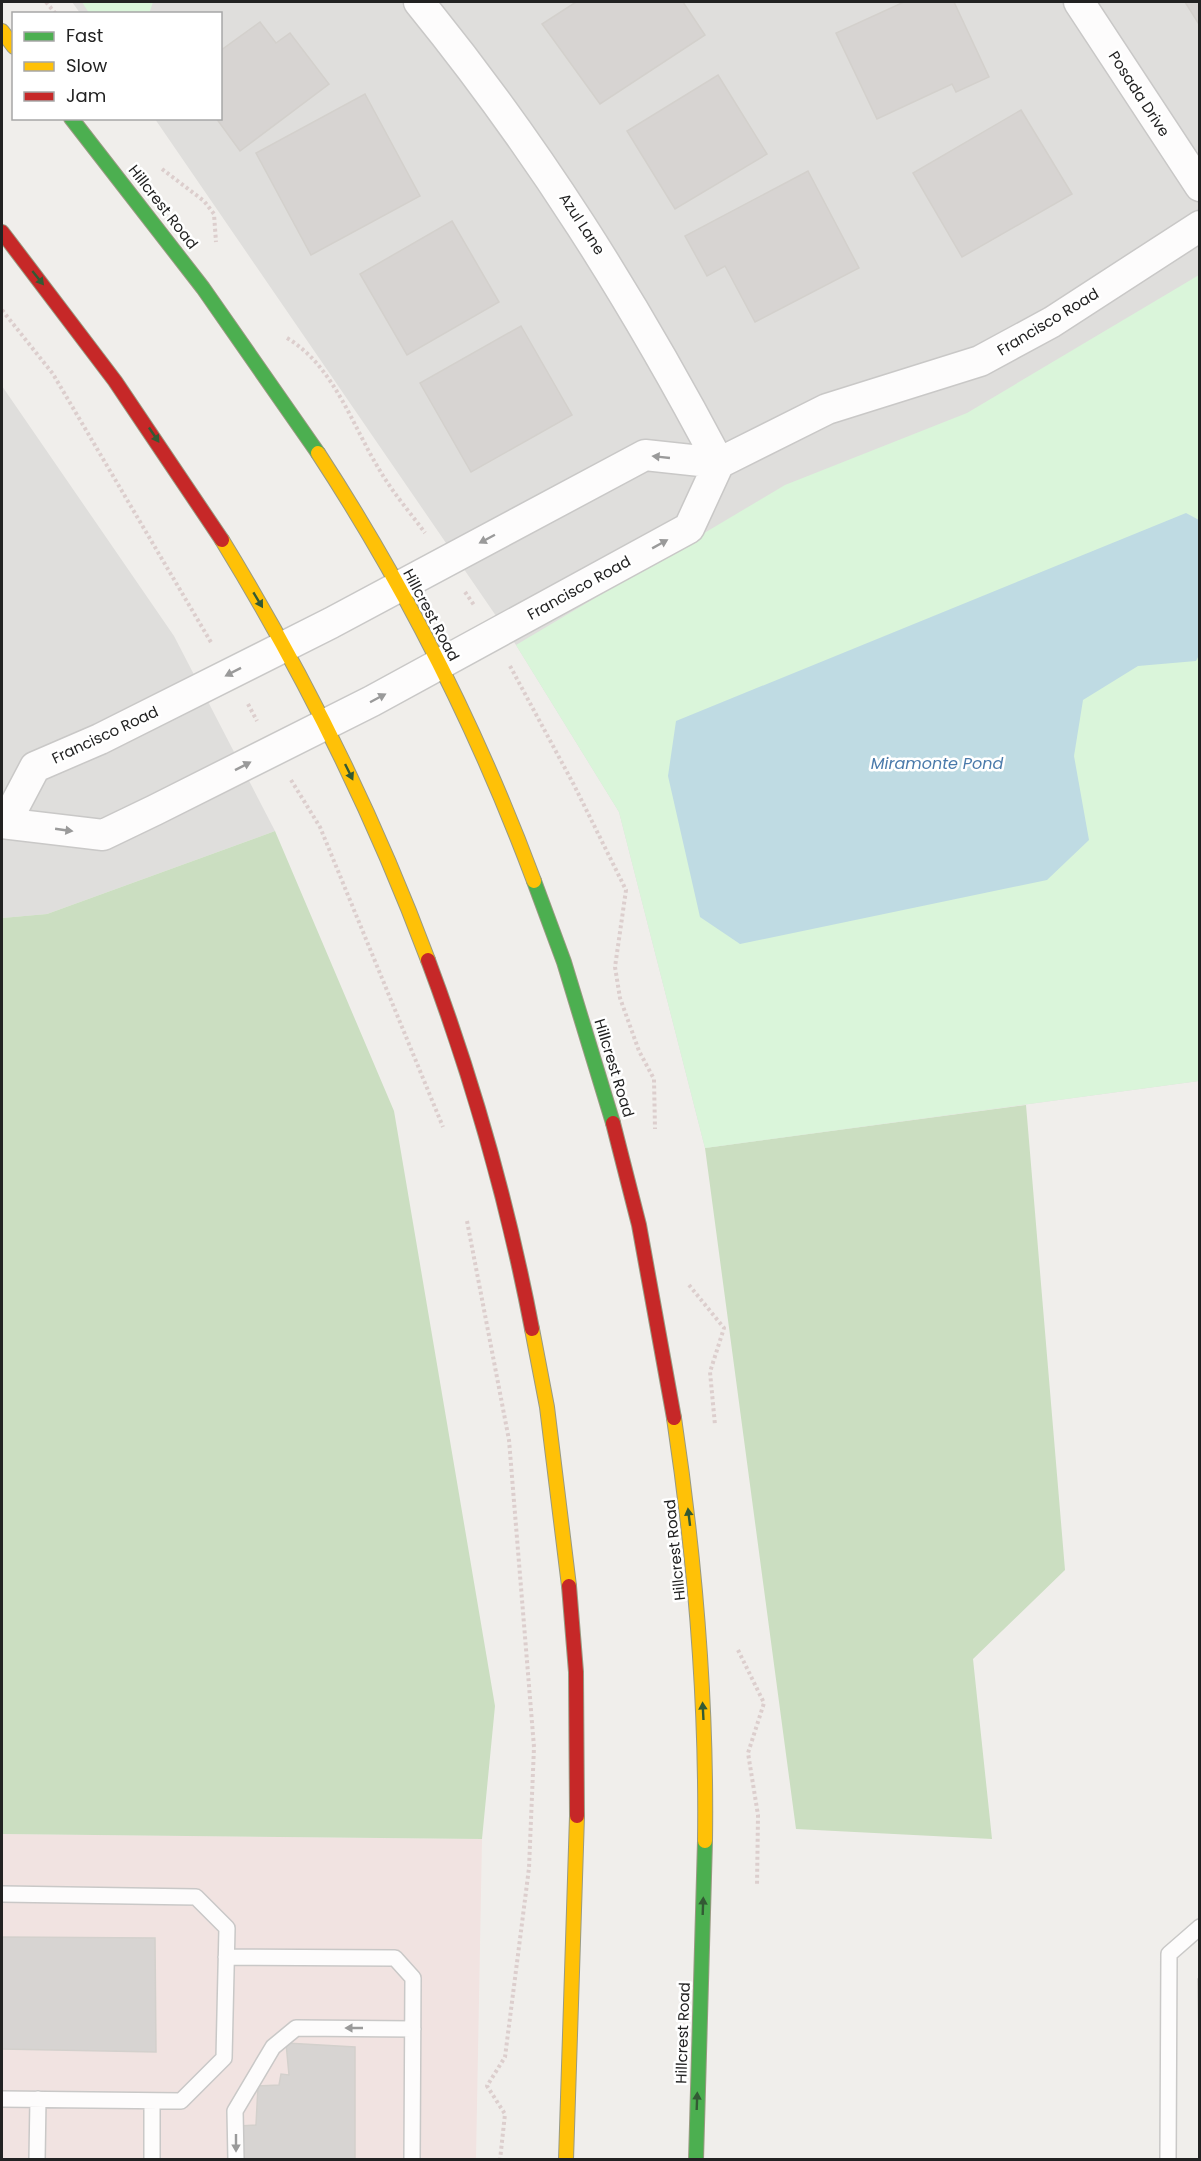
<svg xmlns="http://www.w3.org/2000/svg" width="1201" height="2161" viewBox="0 0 1201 2161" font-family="Poppins,sans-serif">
	<rect width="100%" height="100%" fill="#f0eeeb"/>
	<!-- residential -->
	<path fill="#dfdedc" d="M72,2H1199V1081L705,1148L619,812L516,645L155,119L220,118V14L80,13Z
		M2,386L174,636L275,831L47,914L2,918Z"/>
	<!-- commercial -->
	<path fill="#f1e3e1" d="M2,1834L482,1839L476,2159L2,2160Z"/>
	<!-- forest -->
	<path fill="#cbdec1" d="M275,831L394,1111L495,1706L482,1839L2,1834V918L47,914Z
		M1026,1105L1065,1570L973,1659L992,1839L796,1829L705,1148Z"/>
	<!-- park -->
	<path fill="#daf5da" d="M82,2H81H153L149,14L89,13Z
		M1199,275V1081L705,1148L619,812L516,645L785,485L967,413Z"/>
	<!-- water -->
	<path fill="#bfdbe3" d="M1186,513L1199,520V655L1196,661L1138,666L1083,700L1074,756L1089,840L1047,880L740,944L700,917L668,776L676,721Z"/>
	<!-- building -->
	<path fill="#d7d4d2" stroke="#d3d0cc" stroke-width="1.5" d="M576,2H683L705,35L600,104L542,24Z
		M904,2H954L989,77L956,92L952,84L877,119L836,33Z
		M1185,2H1200V26Z
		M260,22L276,43L290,33L329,84L240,151L216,118H220V51Z
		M718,75L767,154L675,209L627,131Z
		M365,94L420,196L311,255L256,153Z
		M1021,110L1072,194L962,257L913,173Z
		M808,171L859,268L755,322L725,266L707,276L685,236Z
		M452,221L499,302L407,355L360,274Z
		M521,326L572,415L471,472L420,383Z
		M2,1937L155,1938L156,2052L2,2049Z
		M1198,1979H1200V2107Z
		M286,2043L355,2047V2160H242L240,2126L256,2125L258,2086L279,2085L281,2074L289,2075Z"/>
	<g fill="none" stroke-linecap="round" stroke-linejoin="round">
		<!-- lane casing -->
		<g stroke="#c9c8c7" stroke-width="18">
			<path id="lane" d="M2,1894L196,1897L227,1928L224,2058L181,2101L2,2099
				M226,1957L395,1958L413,1978L412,2160
				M37,2160L38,2099
				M152,2160V2101
				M236,2160L235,2111L273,2047L296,2028L413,2029
				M1168,2160L1169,1954L1200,1927"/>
		</g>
		<!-- street casing -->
		<g stroke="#c9c8c7" stroke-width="33">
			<path id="street" d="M419,2C537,147 632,298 719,463
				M1079,2L1200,186
				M6,822L35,767L100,739L331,623L645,455L719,463L827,409L980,361L1052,322L1200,226
				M2,823L103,835L155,810L372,701L689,528L719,463"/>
		</g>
		<!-- fast casing -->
		<g stroke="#999a82" stroke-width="16">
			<path id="fast" d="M71,118L203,288L318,453
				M534,881L564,962L613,1123
				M696,2160L705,1841"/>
		</g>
		<!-- slow casing -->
		<g stroke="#999a82" stroke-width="16">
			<path id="slow" d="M2,31L14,47
				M318,453C405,586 478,731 534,881
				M222,540C304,674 373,813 428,960
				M532,1329L547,1407L569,1586
				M674,1418C695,1558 707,1699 705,1841
				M566,2160L577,1816"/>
		</g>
		<!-- jam casing -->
		<g stroke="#999a82" stroke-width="16">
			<path id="jam" d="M2,232L115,381L222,540
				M428,960C473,1080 508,1204 532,1329
				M613,1123L639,1225L674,1418
				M569,1586L576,1672L577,1816"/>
		</g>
		<!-- path -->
		<path stroke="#dccecd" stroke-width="4" stroke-dasharray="3 3" stroke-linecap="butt" d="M46,2L56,14
			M162,169L204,201L214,214L216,242
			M2,310L53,374L212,644
			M287,338C334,366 352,425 379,469C392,492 410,512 425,533
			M465,592L474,605
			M510,666L574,785L626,890L615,967L620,998L639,1051L654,1079L655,1129
			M248,704L257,721
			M291,780L320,827L443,1127
			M467,1221L509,1440L534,1747L529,1868L505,2057L487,2086L505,2114L500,2160
			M689,1285L724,1328L710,1372L715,1425
			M738,1650L764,1703L748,1753L758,1815L757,1886"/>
		<!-- lane -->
		<use href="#lane" stroke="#fdfcfc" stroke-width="15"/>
		<!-- street -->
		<use href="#street" stroke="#fdfcfc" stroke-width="30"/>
		<!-- fast -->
		<use href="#fast" stroke="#4caf50" stroke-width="14"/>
		<!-- slow -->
		<use href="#slow" stroke="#ffc107" stroke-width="14"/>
		<!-- jam -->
		<use href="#jam" stroke="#c62828" stroke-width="14"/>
	</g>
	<!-- one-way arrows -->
	<defs><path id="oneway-solid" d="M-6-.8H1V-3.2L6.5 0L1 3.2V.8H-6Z" transform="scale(1.5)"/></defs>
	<g fill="#335a34">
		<use href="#oneway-solid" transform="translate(38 278) rotate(51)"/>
		<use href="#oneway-solid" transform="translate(154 435) rotate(56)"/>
		<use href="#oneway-solid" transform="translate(258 600) rotate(59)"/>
		<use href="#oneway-solid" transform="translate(349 772) rotate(64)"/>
		<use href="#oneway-solid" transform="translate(689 1517) rotate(-97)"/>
		<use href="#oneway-solid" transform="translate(703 1711) rotate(-93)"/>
		<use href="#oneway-solid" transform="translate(703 1906) rotate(-88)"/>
		<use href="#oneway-solid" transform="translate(697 2101) rotate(-88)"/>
	</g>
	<g fill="#9a9a9a">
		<use href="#oneway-solid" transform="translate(661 457) rotate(-174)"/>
		<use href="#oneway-solid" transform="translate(487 539) rotate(152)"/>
		<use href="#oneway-solid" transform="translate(660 544) rotate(-29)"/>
		<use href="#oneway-solid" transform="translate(233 672) rotate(153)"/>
		<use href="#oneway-solid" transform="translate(378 698) rotate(-28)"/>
		<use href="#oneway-solid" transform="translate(243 766) rotate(-27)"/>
		<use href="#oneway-solid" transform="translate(64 830) rotate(8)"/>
		<use href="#oneway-solid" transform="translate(354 2028) rotate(-180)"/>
		<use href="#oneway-solid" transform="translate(236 2143) rotate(90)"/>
	</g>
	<g text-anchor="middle" stroke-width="5" stroke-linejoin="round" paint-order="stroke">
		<!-- street labels -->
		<g font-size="15" fill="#222" stroke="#fff">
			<text transform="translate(1139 94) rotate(57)" y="5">Posada Drive</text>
			<text transform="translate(163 207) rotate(52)" y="5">Hillcrest Road</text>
			<text transform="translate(582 224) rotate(57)" y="5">Azul Lane</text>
			<text transform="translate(1048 322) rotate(-31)" y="5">Francisco Road</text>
			<text transform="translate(579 588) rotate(-29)" y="5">Francisco Road</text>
			<text transform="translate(431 615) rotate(62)" y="5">Hillcrest Road</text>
			<text transform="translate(105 735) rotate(-25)" y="5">Francisco Road</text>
			<text transform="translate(614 1068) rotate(73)" y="5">Hillcrest Road</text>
			<text transform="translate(675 1550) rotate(-96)" y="5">Hillcrest Road</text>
			<text transform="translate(683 2033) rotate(-88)" y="5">Hillcrest Road</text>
		</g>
		<!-- water labels -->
		<g font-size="16" font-style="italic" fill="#4a7aab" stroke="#fff">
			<text x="937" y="769">Miramonte Pond</text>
		</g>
	</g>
	<!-- border -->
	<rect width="1201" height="2161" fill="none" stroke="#222222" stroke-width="6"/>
	<!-- legend -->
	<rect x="12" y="12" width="210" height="108" fill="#ffffff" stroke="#a7a7a7" stroke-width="1.5"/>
	<rect x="24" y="32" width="30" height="9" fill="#4caf50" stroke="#a7a7a7" stroke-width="1.5"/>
	<text x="66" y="42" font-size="18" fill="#222222">Fast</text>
	<rect x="24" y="62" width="30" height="9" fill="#ffc107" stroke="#a7a7a7" stroke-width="1.5"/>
	<text x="66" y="72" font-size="18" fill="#222222">Slow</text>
	<rect x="24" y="92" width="30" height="9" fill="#c62828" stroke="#a7a7a7" stroke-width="1.5"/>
	<text x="66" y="102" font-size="18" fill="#222222">Jam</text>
</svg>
